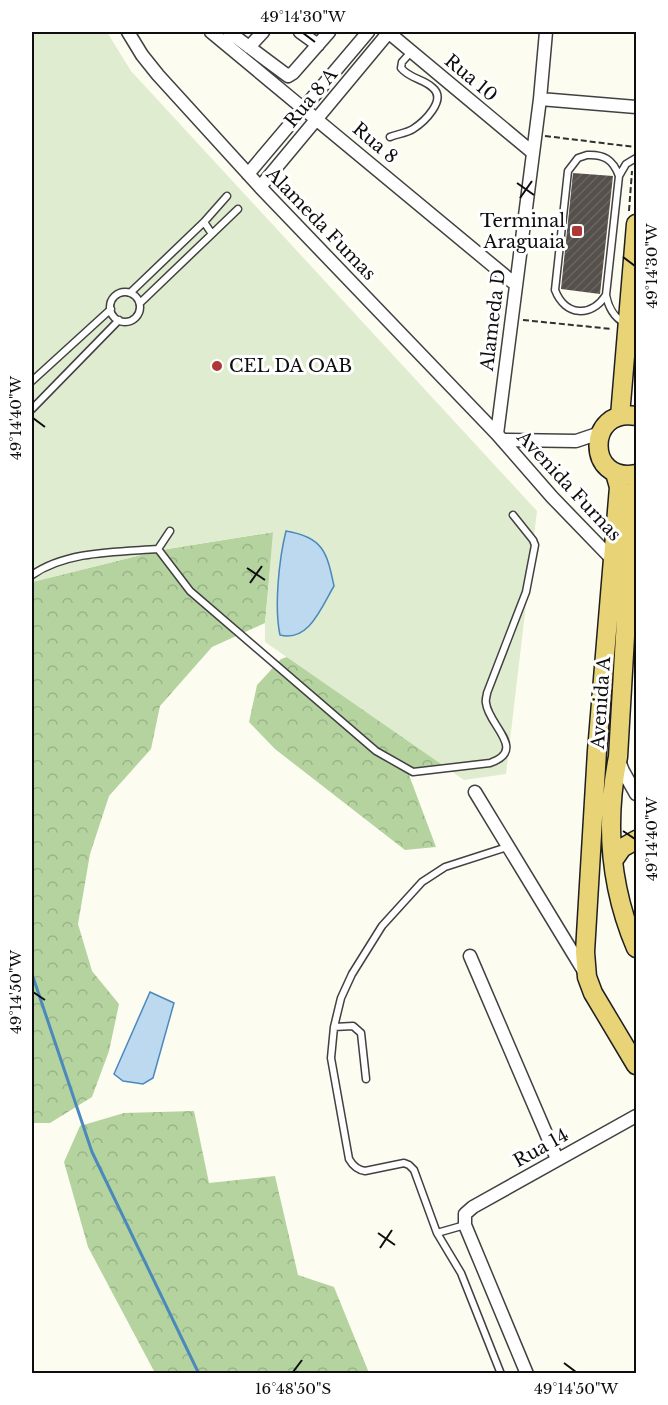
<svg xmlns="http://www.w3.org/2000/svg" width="668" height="1405" viewBox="0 0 668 1405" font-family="'Libre Baskerville',serif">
	<defs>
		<pattern id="forest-crowns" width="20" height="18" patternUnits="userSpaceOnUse" patternTransform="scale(1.5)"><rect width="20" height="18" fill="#b4d39f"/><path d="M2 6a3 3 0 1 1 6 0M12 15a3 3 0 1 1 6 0" fill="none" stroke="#9ab488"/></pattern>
		<pattern id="building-hatch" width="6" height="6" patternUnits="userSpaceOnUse" patternTransform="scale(1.5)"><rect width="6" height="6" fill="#56504c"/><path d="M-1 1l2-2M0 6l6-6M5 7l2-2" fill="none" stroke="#696561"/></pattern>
	</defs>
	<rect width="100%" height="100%" fill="#fdfcf1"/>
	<!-- forest -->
	<path fill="url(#forest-crowns)" d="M274,532L265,623L212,647L160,706L151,749L109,796L90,854L78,924L92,971L119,1004L109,1051L92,1097L50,1123H32V582L161,550Z
		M375,627L465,765L409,775L436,847L405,850L275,749L249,722L257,685L281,659Z
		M194,1111L209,1183L275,1176L298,1275L334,1287L369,1373H155L88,1247L64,1162L80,1126L124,1113Z"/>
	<!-- pitch -->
	<path fill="#e0eccf" d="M32,32H107L131,71L537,511L506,774L464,780L265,642V623L273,532L161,550L32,582Z"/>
	<!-- water -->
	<path fill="#bcd9ef" stroke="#4b89bd" stroke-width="1.5" d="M286,531C323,537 327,552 334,586C322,606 309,643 280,635C274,607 279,559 286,531Z
		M150,992L174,1003L153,1078L143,1084L123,1081L114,1074Z"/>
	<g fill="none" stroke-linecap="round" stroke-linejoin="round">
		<!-- stream -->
		<path stroke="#4b89bd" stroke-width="3" d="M32,974L92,1152L199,1374"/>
	</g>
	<!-- building -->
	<path fill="url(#building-hatch)" d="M573,173L613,176L600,294L561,289Z"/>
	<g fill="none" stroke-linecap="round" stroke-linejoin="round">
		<!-- service casing -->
		<g stroke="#414141" stroke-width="9">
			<path id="service" d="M390,137C397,134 407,133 413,129C424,122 447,100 433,88C424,79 410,79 401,68L402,62L411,52
				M587,155C603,154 613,159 619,176L606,295C591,318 565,316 555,290L568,171L578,158Z
				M619,176L626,164L636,158
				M212,234L238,209
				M110 307a15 15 0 1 1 30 0a15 15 0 1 1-30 0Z
				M130,293L204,222L227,196
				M606,295C608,306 614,318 625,323
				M140,303L212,234L204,222
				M32,381L111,309
				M32,409L119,320
				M158,549L190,591L376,751L413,772L490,763C528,750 488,725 486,703C485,699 487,696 487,693L526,592L535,545L533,540L513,515
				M32,575C66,551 116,552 158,549L170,531
				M334,1027L353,1026L361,1033L366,1079
				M465,1225L437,1233L414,1170L409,1165L404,1163L365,1171C358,1170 353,1166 349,1159L331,1058L334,1027L341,998L352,974L382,926L422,882L445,867L510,846
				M437,1233L461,1273L501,1374"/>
		</g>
		<!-- minor casing -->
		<g stroke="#414141" stroke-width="15">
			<path id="minor" d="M128,32L142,55L158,75L260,187L497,434L552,497L612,559L614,563
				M211,32L515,284
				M229,32L288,76L293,73L329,32
				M300,32L318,45
				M388,32L532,152
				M249,47L263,32
				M540,99L636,107
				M248,174L368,32
				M260,187L389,32
				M497,434L540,99L546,32
				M502,440L576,441L600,433
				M619,761L623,771L636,794
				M475,792L585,973
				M470,956L557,1159
				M527,1374L465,1225V1214L473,1207L636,1116"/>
		</g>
		<!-- primary casing -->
		<g stroke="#1f1f1f" stroke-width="21">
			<path id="primary" d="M620,416L636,224
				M636,416C586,407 586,484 636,474
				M615,473L619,487L597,751L585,952L587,977L593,993L636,1065
				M636,488L633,499L618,757C605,822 610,887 636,948
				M613,861L622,848L636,840"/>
		</g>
		<!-- path -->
		<path stroke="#303030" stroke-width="2" stroke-dasharray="6 3" stroke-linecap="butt" d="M545,136L635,147
			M629,211L632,171
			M523,320L612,329"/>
		<!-- service -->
		<use href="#service" stroke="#fff" stroke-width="6"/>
		<!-- minor -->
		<use href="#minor" stroke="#fff" stroke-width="12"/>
		<!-- primary -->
		<use href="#primary" stroke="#e8d376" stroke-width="18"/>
	</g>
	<!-- ticks -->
	<path fill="none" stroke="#0e0e0e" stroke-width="2" d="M303,33L315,42M517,183L534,195M520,198L532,181M623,257L635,266M33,418L45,427M247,568L265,580M250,583L262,566M623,831L635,839M33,992L45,1000M378,1233L395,1245M380,1248L392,1230M564,1363L576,1372M293,1372L302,1360"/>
	<!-- markers -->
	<g fill="#ae3837" stroke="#fff" stroke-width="2">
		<rect x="571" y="225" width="12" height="12" rx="3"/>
		<circle cx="217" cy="366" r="6"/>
	</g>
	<g text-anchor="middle" stroke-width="6" stroke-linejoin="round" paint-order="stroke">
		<!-- street labels -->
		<g font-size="18" fill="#0e0e0e" stroke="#fff">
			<text transform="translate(471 78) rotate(40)" y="6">Rua 10</text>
			<text transform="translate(311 98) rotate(-50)" y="6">Rua 8 A</text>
			<text transform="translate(375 143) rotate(40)" y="6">Rua 8</text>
			<text transform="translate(321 224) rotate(46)" y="6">Alameda Fumas</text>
			<text transform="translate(493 320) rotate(-83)" y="6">Alameda D</text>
			<text transform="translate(569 486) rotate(47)" y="6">Avenida Furnas</text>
			<text transform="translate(601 703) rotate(-86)" y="6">Avenida A</text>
			<text transform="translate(541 1148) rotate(-29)" y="6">Rua 14</text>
		</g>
		<!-- poi labels -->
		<g font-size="18" fill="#0e0e0e" stroke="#fff" text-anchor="end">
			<text x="565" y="227">Terminal<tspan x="565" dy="21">Araguaia</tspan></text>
			<text x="229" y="372" text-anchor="start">CEL DA OAB</text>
		</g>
	</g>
	<!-- border -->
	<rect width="668" height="1405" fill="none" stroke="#ffffff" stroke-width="66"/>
	<rect x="33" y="33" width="602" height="1339" fill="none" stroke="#0e0e0e" stroke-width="2"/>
	<g font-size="15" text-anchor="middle" fill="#0e0e0e">
		<text x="303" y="22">49°14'30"W</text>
		<text transform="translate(652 266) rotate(-90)" y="5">49°14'30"W</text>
		<text transform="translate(16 418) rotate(-90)" y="5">49°14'40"W</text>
		<text transform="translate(652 839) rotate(-90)" y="5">49°14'40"W</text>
		<text transform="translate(16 992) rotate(-90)" y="5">49°14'50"W</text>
		<text x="293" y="1394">16°48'50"S</text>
		<text x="576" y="1394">49°14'50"W</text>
	</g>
</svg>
